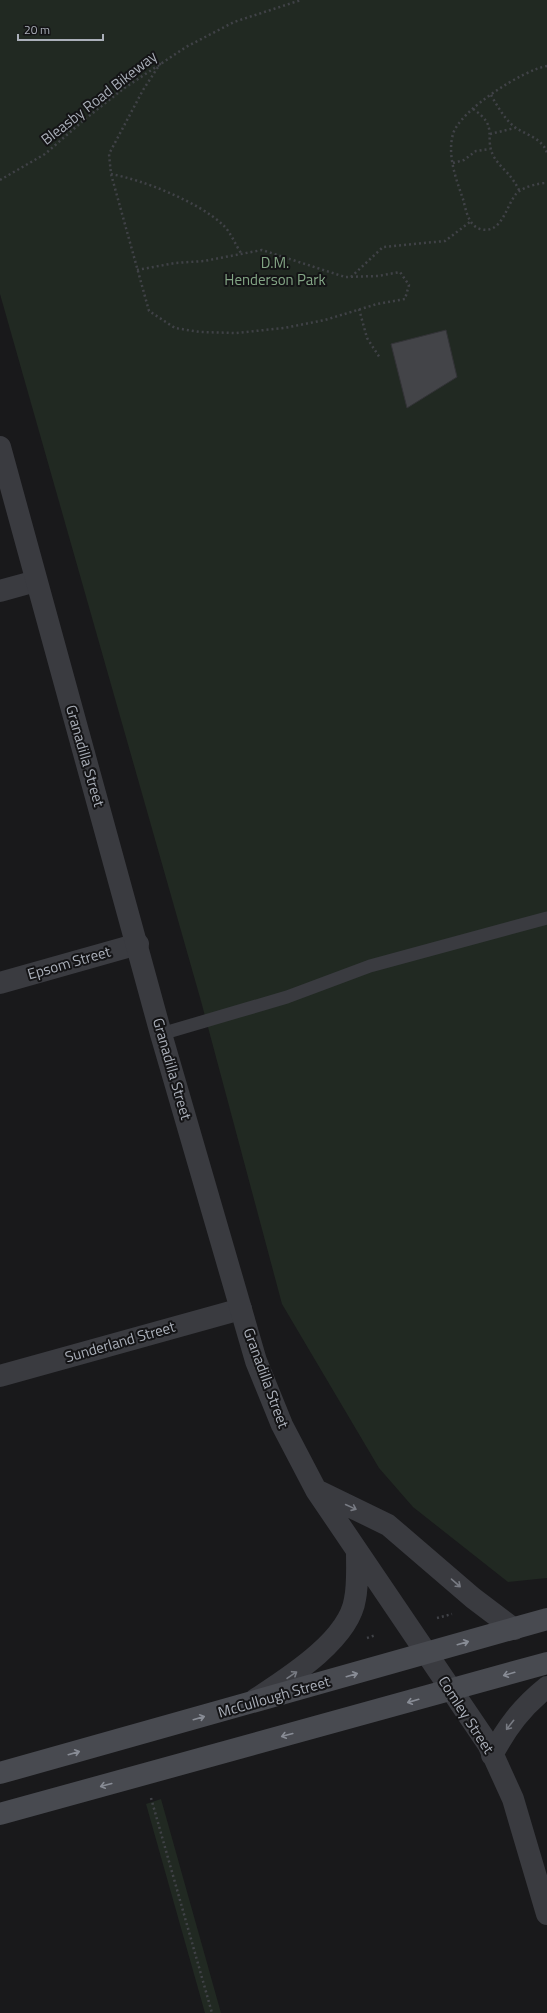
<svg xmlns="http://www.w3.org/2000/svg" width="547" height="2013" viewBox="0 0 547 2013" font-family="'Titillium Web',sans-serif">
	<rect width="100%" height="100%" fill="#19191b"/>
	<!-- green -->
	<path fill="#212922" d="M0,0H547V1578L508,1582L413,1507L379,1468L282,1304L201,1001L0,294Z
		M161,1799L221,2013H205L146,1804Z"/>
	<!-- building -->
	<path fill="#434448" stroke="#333337" d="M446,330L457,377L407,408L391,344Z"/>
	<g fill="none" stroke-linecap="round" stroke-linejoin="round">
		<!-- path -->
		<path stroke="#404247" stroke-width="2.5" stroke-dasharray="2 3" stroke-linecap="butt" d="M547,66C523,70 460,110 453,134C447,155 456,179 463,199C466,210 468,225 480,229C502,235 506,206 516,194C522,187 539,183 547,183
			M491,95C498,107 505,120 516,128C527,135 543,139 547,153
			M473,109C500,127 483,137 494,157C498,164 505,170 510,176C514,181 517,186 520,192
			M490,134L515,128
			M453,163L464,160L476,151L490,149
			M111,174C143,180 199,202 223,225C230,231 235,244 241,253
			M0,180L45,154L84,120L123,89L186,47L234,22L301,0
			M137,270L175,263L204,261L262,250L345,277L378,276L400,272L409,285L405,299L377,304L325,320L284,328L236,333L200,332L175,328L149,311L111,174L109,154L143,90L162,61
			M351,277L383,247L445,241L470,222
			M359,309L367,338L380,358
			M437,1618L452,1614
			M367,1638L376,1635
			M151,1798L212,2013"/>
		<!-- service -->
		<path stroke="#3a3b40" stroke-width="13" d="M161,1034L287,997L370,966L547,918"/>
		<!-- minor -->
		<path stroke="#3a3b40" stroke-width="22" d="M0,591L36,581
			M0,983L138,944
			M0,1376L241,1309"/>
		<!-- tertiary -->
		<path stroke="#3a3b40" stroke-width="22" d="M0,447L161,1034L256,1361L282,1425L316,1490L488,1744L513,1799L547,1914
			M316,1490L388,1525L473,1598L514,1629
			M256,1699C288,1678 349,1640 355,1599C358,1584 357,1568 357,1553
			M492,1755C507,1727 522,1707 547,1687"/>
		<!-- secondary -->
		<path stroke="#484a50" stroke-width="22" d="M0,1773L547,1619
			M0,1814L547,1663"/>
	</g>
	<!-- one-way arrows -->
	<defs><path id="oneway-shaft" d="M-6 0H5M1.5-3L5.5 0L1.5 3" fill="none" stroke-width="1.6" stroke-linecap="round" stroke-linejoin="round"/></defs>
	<g stroke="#787b83">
		<use href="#oneway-shaft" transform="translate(351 1507) rotate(25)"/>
		<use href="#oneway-shaft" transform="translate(456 1583) rotate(41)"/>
		<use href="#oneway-shaft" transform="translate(292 1675) rotate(-34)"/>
		<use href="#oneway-shaft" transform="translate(510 1725) rotate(128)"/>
	</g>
	<g stroke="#888c95">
		<use href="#oneway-shaft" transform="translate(463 1643) rotate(-16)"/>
		<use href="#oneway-shaft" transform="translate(509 1674) rotate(164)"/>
		<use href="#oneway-shaft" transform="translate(352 1675) rotate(-16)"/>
		<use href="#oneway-shaft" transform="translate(413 1701) rotate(164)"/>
		<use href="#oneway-shaft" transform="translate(199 1718) rotate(-16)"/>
		<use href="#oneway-shaft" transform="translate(287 1735) rotate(165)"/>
		<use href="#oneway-shaft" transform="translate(74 1753) rotate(-16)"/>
		<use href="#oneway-shaft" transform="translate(106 1785) rotate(165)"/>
	</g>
	<g text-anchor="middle" stroke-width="4" stroke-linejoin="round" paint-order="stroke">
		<!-- street labels -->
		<g font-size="15" fill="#abb0ba" stroke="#141416">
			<text transform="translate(99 98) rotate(-38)" y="5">Bleasby Road Bikeway</text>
			<text transform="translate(85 756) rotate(74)" y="5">Granadilla Street</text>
			<text transform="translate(69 963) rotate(-16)" y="5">Epsom Street</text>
			<text transform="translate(172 1069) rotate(74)" y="5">Granadilla Street</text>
			<text transform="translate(120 1342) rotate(-16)" y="5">Sunderland Street</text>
			<text transform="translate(266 1378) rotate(70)" y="5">Granadilla Street</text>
			<text transform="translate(274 1697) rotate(-16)" y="5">McCullough Street</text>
			<text transform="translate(466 1715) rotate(57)" y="5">Comley Street</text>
		</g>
		<!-- park labels -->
		<g font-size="15" fill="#83a585" stroke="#141416">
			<text x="275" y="268">D.M.<tspan x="275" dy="17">Henderson Park</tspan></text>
		</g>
	</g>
	<!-- scale -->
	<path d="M18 34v6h85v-6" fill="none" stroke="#abb0ba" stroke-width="2"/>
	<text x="24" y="34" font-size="12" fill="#abb0ba" stroke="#141416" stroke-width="3" paint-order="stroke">20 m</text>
</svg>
